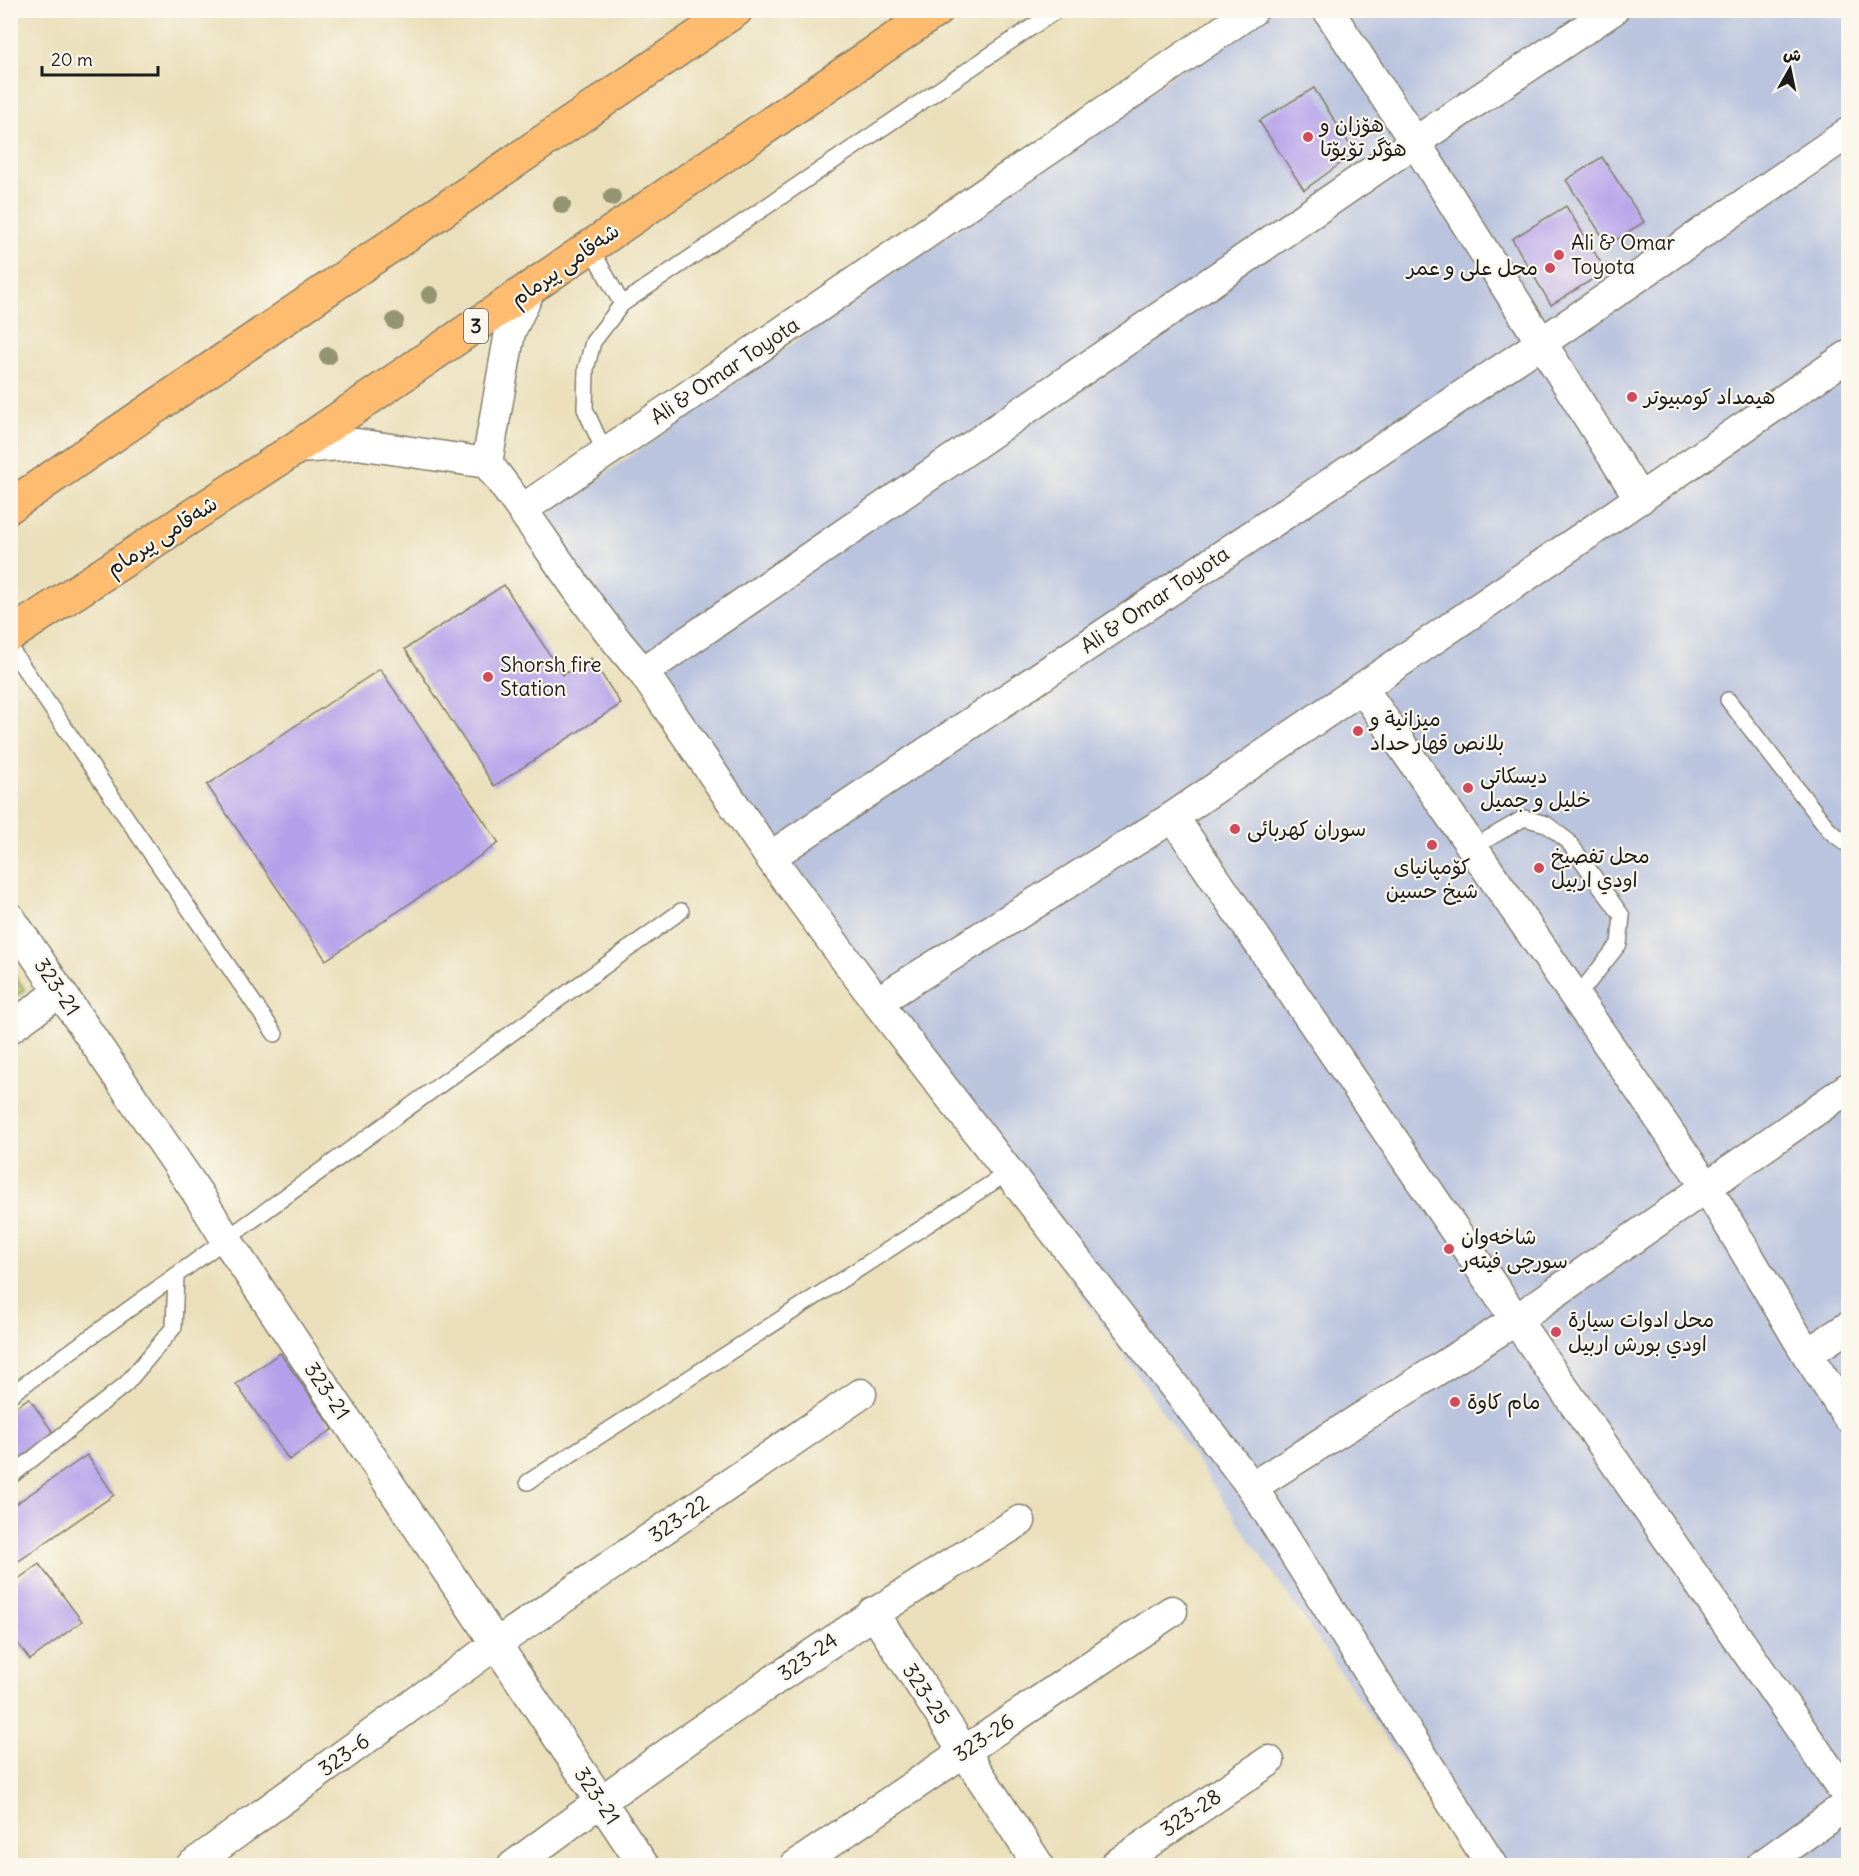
<svg xmlns="http://www.w3.org/2000/svg" width="1859" height="1876" viewBox="0 0 1859 1876" font-family="Delius,'Playpen Sans Arabic',sans-serif">
	<rect width="100%" height="100%" fill="#fbf7ec"/>
	<filter id="ink" filterUnits="userSpaceOnUse"><feTurbulence type="fractalNoise" baseFrequency=".0167" numOctaves="2"/><feDisplacementMap in="SourceGraphic" scale="12" xChannelSelector="R" yChannelSelector="G"/><feConvolveMatrix kernelMatrix="1 2 1 2 8 2 1 2 1" color-interpolation-filters="sRGB"/></filter>
	<filter id="wash" filterUnits="userSpaceOnUse"><feTurbulence type="fractalNoise" baseFrequency=".008" numOctaves="4" result="noise"/><feDisplacementMap in="SourceGraphic" scale="24" xChannelSelector="R" yChannelSelector="G"/><feGaussianBlur stdDeviation="1.35" result="paint"/><feColorMatrix in="noise" values="0 0 0 0 0 0 0 0 0 0 0 0 0 0 0 0 0 1.4 0 .05"/><feComposite in="paint" operator="in"/></filter>
	<g filter="url(#wash)">
		<rect width="100%" height="100%" fill="#eadfba"/>
		<!-- industrial -->
		<path fill="#bac4de" d="M1262,11H1848V1865H1472L1117,1345L537,521L1045,168Z"/>
		<!-- green -->
		<path fill="#afc164" stroke="#666e40" stroke-width="1.5" d="M10,969L25,990L11,1000H10Z"/>
		<g id="blocks">
			<!-- building -->
			<path fill="#b39fea" d="M1314,88L1355,153L1304,190L1259,121Z
				M1602,157L1644,222L1608,245L1566,180Z
				M1566,206L1606,271L1551,305L1512,239Z
				M504,585L563,675L591,658L621,704L494,786L405,649Z
				M380,669L499,843L326,960L207,785Z
				M280,1353L333,1429L289,1460L236,1384Z
				M29,1398L54,1434L10,1465V1411Z
				M87,1455L114,1495L10,1567V1508Z
				M39,1564L82,1621L30,1660L10,1633V1585Z"/>
		</g>
	</g>
	<g filter="url(#ink)">
		<use href="#blocks" fill-opacity="0" stroke="#837e6b" stroke-width="1.5"/>
		<g fill="none" stroke-linecap="round" stroke-linejoin="round">
			<!-- service casing -->
			<g stroke="#837e6b" stroke-width="18">
				<path id="service" d="M590,247L622,304
					M605,453L585,409L586,369L593,342L622,304L1057,10
					M10,648L275,1034
					M1728,700L1830,831L1848,845
					M1472,848L1524,818L1546,824L1568,841L1622,916L1619,944L1576,998
					M10,1395L681,911
					M10,1477L126,1384L174,1327L176,1275
					M528,1482L1009,1172"/>
			</g>
			<!-- minor casing -->
			<g stroke="#837e6b" stroke-width="33">
				<path id="minor" d="M1328,10L1415,142L1640,499
					M296,448L357,444L487,463C541,531 585,608 643,672L770,857L877,1002L1252,1487L1492,1866
					M487,463L510,332L530,290
					M523,509L1253,10
					M643,672L1415,142L1613,10
					M1363,689L1706,1186L1807,1354L1848,1417
					M1173,817L1516,1320L1848,1797
					M770,857L1541,343L1848,133
					M10,918L198,1194L226,1239L644,1866
					M877,1002L1173,817L1848,356
					M10,1028L60,992
					M1807,1354L1848,1327
					M1252,1487L1516,1320L1848,1088
					M873,1612L1039,1866
					M191,1866L496,1644L861,1394
					M513,1866C677,1743 847,1628 1020,1521
					M795,1866L1172,1611
					M1114,1866L1269,1761
					M1761,1866L1848,1804"/>
			</g>
			<!-- trunk casing -->
			<g stroke="#837e6b" stroke-width="36">
				<path id="trunk" d="M10,506L736,10
					M10,635L296,448L937,10"/>
			</g>
			<!-- service -->
			<use href="#service" stroke="#fff" stroke-width="15"/>
			<!-- minor -->
			<use href="#minor" stroke="#fff" stroke-width="30"/>
			<!-- trunk -->
			<use href="#trunk" stroke="#febc70" stroke-width="33"/>
		</g>
		<!-- trees -->
		<g fill="#959471">
			<circle cx="612" cy="197" r="9"/>
			<circle cx="562" cy="205" r="9"/>
			<circle cx="430" cy="295" r="9"/>
			<circle cx="395" cy="321" r="9"/>
			<circle cx="328" cy="356" r="9"/>
		</g>
	</g>
	<!-- markers -->
	<g fill="#d1495b" stroke="#fbf7ec" stroke-width="2">
		<circle cx="1308" cy="137" r="6"/>
		<circle cx="1559" cy="255" r="6"/>
		<circle cx="1550" cy="268" r="6"/>
		<circle cx="1632" cy="397" r="6"/>
		<circle cx="488" cy="677" r="6"/>
		<circle cx="1358" cy="731" r="6"/>
		<circle cx="1468" cy="788" r="6"/>
		<circle cx="1235" cy="829" r="6"/>
		<circle cx="1432" cy="845" r="6"/>
		<circle cx="1539" cy="868" r="6"/>
		<circle cx="1449" cy="1249" r="6"/>
		<circle cx="1556" cy="1332" r="6"/>
		<circle cx="1455" cy="1402" r="6"/>
	</g>
	<g text-anchor="middle" stroke-width="4.5" stroke-linejoin="round" paint-order="stroke">
		<!-- shield labels -->
		<rect fill="#fbf7ec" stroke="#5f5e5a" stroke-width="1.5" x="464" y="309" width="24" height="34" rx="4.5"/>
		<g font-size="20" font-weight="bold" fill="#1c1c1c">
			<text x="476" y="333">3</text>
		</g>
		<!-- poi labels -->
		<g font-size="21" fill="#1c1c1c" stroke="#fbf7ec" text-anchor="start">
			<text x="1320" y="132">هۆزان و<tspan x="1320" dy="24">هۆگر تۆیۆتا</tspan></text>
			<text x="1571" y="250">Ali &amp; Omar<tspan x="1571" dy="24">Toyota</tspan></text>
			<text x="1538" y="275" text-anchor="end">محل على و عمر</text>
			<text x="1644" y="404">هيمداد كومبيوتر</text>
			<text x="500" y="672">Shorsh fire<tspan x="500" dy="24">Station</tspan></text>
			<text x="1370" y="726">ميزانية و<tspan x="1370" dy="24">بلانص قهار حداد</tspan></text>
			<text x="1480" y="783">دیسکاتی<tspan x="1480" dy="24">خلیل و جمیل</tspan></text>
			<text x="1247" y="836">سوران کهربائی</text>
			<text x="1551" y="863">محل تفصيخ<tspan x="1551" dy="24">اودي اربيل</tspan></text>
			<text x="1432" y="874" text-anchor="middle">کۆمپانیای<tspan x="1432" dy="24">شیخ حسین</tspan></text>
			<text x="1461" y="1244">شاخەوان<tspan x="1461" dy="24">سورچی فیتەر</tspan></text>
			<text x="1568" y="1327">محل ادوات سيارة<tspan x="1568" dy="24">اودي بورش اربيل</tspan></text>
			<text x="1467" y="1409">مام كاوة</text>
		</g>
		<!-- street labels -->
		<g font-size="21" fill="#1c1c1c" stroke="#fbf7ec">
			<text transform="translate(565 265) rotate(-35)" y="7">شەقامی پیرمام</text>
			<text transform="translate(725 371) rotate(-34)" y="7">Ali &amp; Omar Toyota</text>
			<text transform="translate(162 536) rotate(-33)" y="7">شەقامی پیرمام</text>
			<text transform="translate(1155 600) rotate(-34)" y="7">Ali &amp; Omar Toyota</text>
			<text transform="translate(57 987) rotate(56)" y="7">323-21</text>
			<text transform="translate(327 1391) rotate(56)" y="7">323-21</text>
			<text transform="translate(679 1519) rotate(-34)" y="7">323-22</text>
			<text transform="translate(808 1657) rotate(-35)" y="7">323-24</text>
			<text transform="translate(926 1694) rotate(57)" y="7">323-25</text>
			<text transform="translate(984 1738) rotate(-34)" y="7">323-26</text>
			<text transform="translate(344 1755) rotate(-36)" y="7">323-6</text>
			<text transform="translate(597 1796) rotate(56)" y="7">323-21</text>
			<text transform="translate(1191 1813) rotate(-34)" y="7">323-28</text>
		</g>
	</g>
	<!-- margin -->
	<rect width="1859" height="1876" fill="none" stroke="#fbf7ec" stroke-width="36"/>
	<!-- north arrow -->
	<g transform="translate(1790 69) rotate(9)" stroke="#fbf7ec" stroke-width="4.5" paint-order="stroke">
	<path d="M0-4.5L10 22L0 15L-10 22Z" fill="#1c1c1c"/>
	<text y="-9" font-size="16" font-weight="bold" text-anchor="middle" fill="#1c1c1c">ش</text>
	</g>
	<!-- scale -->
	<path d="M42 66v9h116v-9" fill="none" stroke="#1c1c1c" stroke-width="3"/>
	<text x="51" y="66" font-size="18" fill="#1c1c1c" stroke="#fbf7ec" stroke-width="4.5" paint-order="stroke">20 m</text>
</svg>
